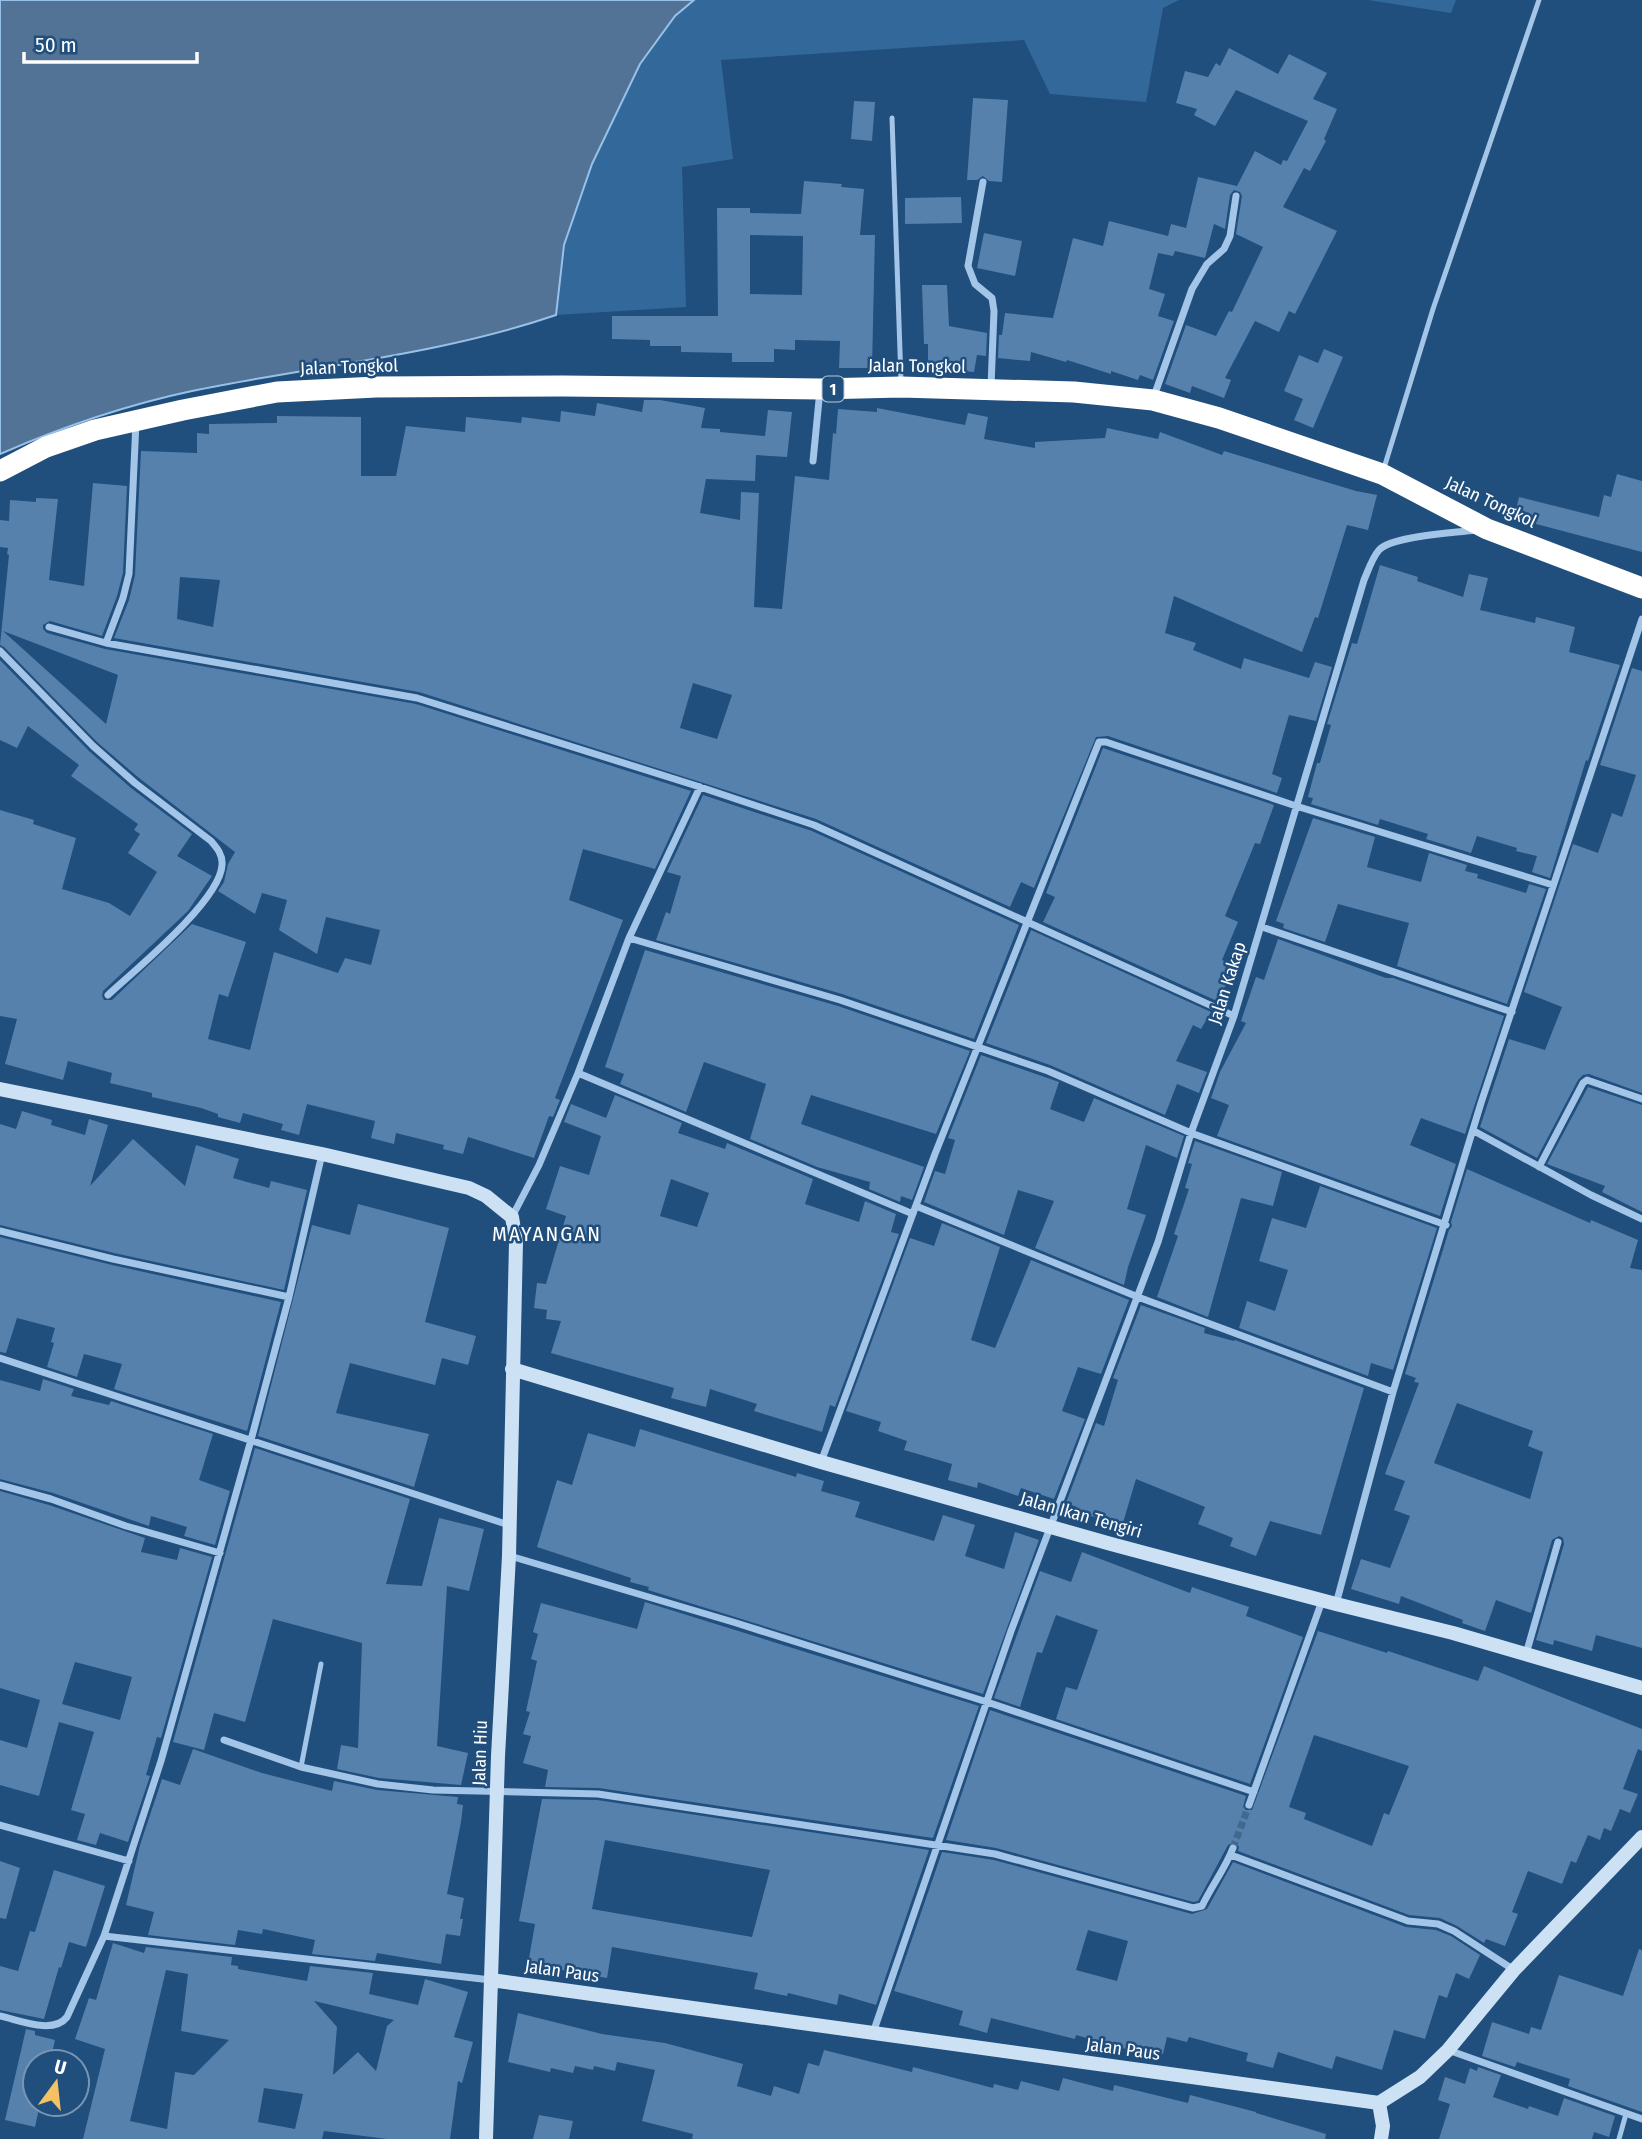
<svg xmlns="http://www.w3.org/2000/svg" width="1642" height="2139" viewBox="0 0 1642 2139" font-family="'Fira Sans Condensed',sans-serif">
	<rect width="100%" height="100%" fill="#204e7d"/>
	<!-- green -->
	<path fill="#33689b" d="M694,0H1179L1163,8L1146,102L1050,94L1024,40L721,60L733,159L682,167L686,307L556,315L564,245L592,164L640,64L675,16Z
		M1368,0H1456L1451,13Z"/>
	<!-- water -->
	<path fill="#527396" stroke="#97c1e8" stroke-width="2" d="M0,0H694L675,16L640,64L592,164L564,245L556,315C439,355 313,366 192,391C126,405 62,427 0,454Z"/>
	<!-- building -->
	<path fill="#5581ac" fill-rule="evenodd" d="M1229,48L1278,74L1289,54L1327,73L1313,99L1337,109L1324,139L1326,141L1310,171L1304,168L1283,207L1337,231L1295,314L1289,311L1279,332L1255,321L1225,378L1231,380L1224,398L1192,386L1190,393L1165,384L1186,325L1216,336L1229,311L1232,312L1263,247L1236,234L1242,196L1240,192L1234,190L1230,195L1225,229L1214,224L1205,258L1175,251L1173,256L1158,253L1149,289L1165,294L1158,316L1174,321L1153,380L1140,375L1138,380L1111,371V374L1067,360L1066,362L1031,352L1030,361L998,358L999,335H1002L1005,313L1053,318L1073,238L1103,246L1109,221L1168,236L1171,224L1186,228L1198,177L1237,186L1255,151L1281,165L1283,160L1287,161L1308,121L1236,90L1215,126L1194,115L1197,109L1176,103L1185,71L1208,77L1216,63L1220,66Z
		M973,98L1008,100L1002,182L989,181L983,176L977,180H967Z
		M854,101L875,102L872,141L851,139Z
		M804,181L842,184L841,187L864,189L860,235H875L872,368H839L840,341L795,340V350L774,349V362H732V353L681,352V346H650V340L612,339V316H718L717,208H750V213L801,214ZM750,235L803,236L802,295L750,294Z
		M961,197L962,223L905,224V198Z
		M984,233L1022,241L1015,276L977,268Z
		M922,285H947L949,326L987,333L986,356L977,355L974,372L928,368V344H924Z
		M1324,349L1343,357L1313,428L1294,420L1303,399L1284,391L1299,355L1318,363Z
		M644,400H660L705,408L701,428L720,429V432L765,436L768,410L792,412L787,457L756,455L755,481L706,479L700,513L740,520L741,492L759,493L754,607L782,609L795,476L829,480L833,433L836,434L838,409L877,412V408L965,425L968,413L988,417L984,439L1035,448V442L1105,438L1107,428L1158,439L1160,432L1222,455L1224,451L1356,491L1377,495L1368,530L1347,525L1318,618L1315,617L1302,652L1174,596L1165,633L1196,643L1193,650L1241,669L1244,658L1309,678L1315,662L1332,667L1316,721L1289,715L1272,774L1282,778L1277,793L1108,736L1096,737L1034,888L1021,882L1010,907L816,819L419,692L114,638L129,600L135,575L141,451L197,453V433L209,434V424L277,423V416L361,417V476H396L406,426L465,432L466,417L521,423L522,417L560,422L561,411L595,416L597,403L642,412ZM180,577L220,580L213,627L177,619ZM693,683L732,695L717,739L680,728Z
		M1617,474L1642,481V552L1514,518L1519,497L1599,517L1604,495L1611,497Z
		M93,483L127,486L123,573L117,596L102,636L50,621L43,625V629L47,633L105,649L416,704L691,791L655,869L583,849L569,900L623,920L555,1098L560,1100L553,1117L549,1116L534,1158L468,1137L463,1154L443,1149L444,1145L396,1133L394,1144L371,1138L375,1121L307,1104L299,1135L281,1130L283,1124L243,1113L240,1123L218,1117V1114L201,1108L152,1097V1093L110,1083L112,1073L68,1061L63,1080L5,1064L17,1019L0,1016V810L34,820L33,824L76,838L62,889L109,903L130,916L157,872L128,853L140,834L134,830L138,824L71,776L79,765L28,726L17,748L0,740V660L89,751L131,788L192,834L177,856L212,876L188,911L103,991L102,996L104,1000H112L192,924L246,942L228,997L219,994L208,1039L250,1050L274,952L338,973L345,958L371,965L380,930L326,917L317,954L279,930L287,900L262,893L255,914L218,891L224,882L228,864L235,852L139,778L97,742L4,647L0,645L9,555L7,554L8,548L0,547V520L9,521L10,500L36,502V498L58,499L49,580L84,586ZM3,631L118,675L106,724Z
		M1380,565L1418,577L1417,581L1463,597L1469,574L1488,578L1480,610L1535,623L1536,617L1575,627L1569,652L1620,665L1588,761L1586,760L1550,878L1532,872L1537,856L1516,851L1517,848L1477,836L1471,853L1426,839L1428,834L1380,819L1378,825L1311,804L1313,798L1308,797L1317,763H1320L1331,725L1327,724L1352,643L1357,644Z
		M1632,668L1642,671V1093L1589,1074L1583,1075L1578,1080L1537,1158L1480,1127L1509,1039L1545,1050L1562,1007L1524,992L1573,844L1598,853L1612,813L1622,817L1636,775L1600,765Z
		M1103,748L1274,805L1260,844L1255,843L1225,916L1238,922L1222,960L1227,962L1225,967L1234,970L1217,1001L1043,922L1055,897L1046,893Z
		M703,795L812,831L1019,925L974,1039L842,994L656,940L666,912L670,914L681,876L667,872Z
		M1313,818L1375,837L1367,867L1421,882L1429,853L1467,865L1465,871L1478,874L1477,878L1526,893L1529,884L1546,889L1507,1004L1397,966L1409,923L1338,904L1325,942L1283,928L1284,924L1276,921Z
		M1031,930L1211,1012L1201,1029L1193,1025L1176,1061L1207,1072L1199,1093L1177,1084L1165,1115L1050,1065L986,1043Z
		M1278,939L1386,978H1393L1504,1016L1465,1134L1421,1118L1410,1145L1456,1164L1440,1216L1217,1136L1229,1105L1211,1098L1220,1072L1246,1023L1241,1021L1256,977L1264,980Z
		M645,950L838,1006L970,1051L936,1134L811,1095L801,1124L924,1167L912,1200L901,1196L900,1202L869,1189L870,1182L817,1167L750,1139L766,1084L704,1062L686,1112L620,1084L624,1074L605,1067Z
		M981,1055L1059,1082L1050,1109L1084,1122L1094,1098L1184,1136L1177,1158L1146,1145L1127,1209L1146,1215L1128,1267L1124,1285L1035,1248L1054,1201L1018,1190L1004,1235L924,1202L935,1171L945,1174L955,1140L948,1138Z
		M1588,1087L1642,1105V1212L1602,1192L1605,1186L1547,1164Z
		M615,1095L682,1123L678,1133L725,1149L727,1143L813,1179L805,1204L859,1222L865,1201L896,1214L891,1232L899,1234L835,1407L830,1405L822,1432L754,1411L757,1404L710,1389L706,1407L671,1398L674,1388L551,1353L561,1321L546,1319L547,1310L534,1308L537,1283L546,1284L566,1216L546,1209L560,1166L589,1175L601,1136L564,1122L571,1104L606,1118ZM671,1179L709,1193L697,1227L660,1216Z
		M22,1111L52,1120L51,1125L85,1135L89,1119L108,1125L90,1186L133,1139L185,1186L196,1145L239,1159L233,1178L269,1188L271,1181L307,1190L284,1290L114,1253L0,1225V1124L16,1129Z
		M1195,1141L1282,1172L1273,1206L1241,1198L1208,1317L1157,1297L1178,1236L1174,1234L1189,1189L1185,1188L1192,1164L1188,1163Z
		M1467,1169L1590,1223L1591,1220L1638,1240L1630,1268L1642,1270V1648L1596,1635L1592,1651L1554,1640L1553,1645L1536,1640L1564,1544L1563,1538L1559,1536L1552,1540L1531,1613L1496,1600L1485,1631L1462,1623L1463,1620L1401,1596L1399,1604L1351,1589L1361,1559L1390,1568L1410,1516L1394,1510L1405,1481L1385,1474L1419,1383L1414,1382L1416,1378L1405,1374L1449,1230L1452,1226L1451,1222ZM1457,1403L1533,1431L1528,1446L1543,1452L1530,1499L1434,1463Z
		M1320,1186L1437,1228L1393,1370L1371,1363L1368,1376L1239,1328L1247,1301L1275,1311L1288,1270L1259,1261L1272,1218L1306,1228Z
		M358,1204L449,1228L425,1322L476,1336L468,1365L442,1358L435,1385L350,1363L336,1413L429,1434L414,1487L258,1436L312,1225L350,1235Z
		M942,1223L1000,1247L971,1340L995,1348L1031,1260L1129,1300L1101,1374L1078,1367L1062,1411L1085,1419L1054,1499L1021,1488L1018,1496L978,1482L977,1488L948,1480L952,1464L904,1450L907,1441L878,1431L881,1422L846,1411L910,1238L934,1246Z
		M0,1237L112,1265L281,1302L247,1431L114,1389L122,1364L84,1354L77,1377L47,1367L54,1343L51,1342L55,1328L17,1318L6,1353L0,1352Z
		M1141,1305L1205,1328L1204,1333L1234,1341L1235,1340L1364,1388L1321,1535L1270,1521L1256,1556L1230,1546L1233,1538L1198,1524L1205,1507L1136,1479L1122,1526L1075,1511L1077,1507L1066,1503L1096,1423L1104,1426L1118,1380L1113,1378Z
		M43,1379L74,1389L71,1396L109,1405L111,1401L213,1434L199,1480L230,1491L215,1545L184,1536L187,1527L151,1516L149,1526L53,1493L0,1479V1380L40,1391Z
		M640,1429L796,1477L797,1473L824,1481L821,1491L860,1502L855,1517L934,1541L943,1515L975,1525L965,1556L1004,1569L1015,1532L1039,1540L983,1694L648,1590L649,1587L630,1582L631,1578L537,1547L557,1480L572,1485L588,1433L635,1447Z
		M255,1448L410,1499L386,1584L422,1586L439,1518L484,1529L469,1591L447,1586L437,1746L468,1753L461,1785L379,1778L337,1769L341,1745L358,1748L362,1643L273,1619L245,1722L214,1713L204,1750L173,1742Z
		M0,1491L49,1505L145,1538L141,1552L177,1560L180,1548L212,1557L161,1738L157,1737L146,1775L150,1776L128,1842L100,1833L96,1845L77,1840L85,1814L71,1810L94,1732L59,1722L39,1796L0,1785V1740L27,1748L40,1700L0,1688ZM75,1662L132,1677L120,1720L62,1704Z
		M1082,1552L1190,1593L1192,1587L1249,1607L1246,1616L1303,1637L1250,1784L1056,1719L1066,1687L1077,1690L1098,1630L1056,1615L1042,1653L1037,1652L1020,1707L994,1698L1040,1571L1071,1582Z
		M645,1602L979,1706L933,1838L599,1788L545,1787L548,1770L523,1763L531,1736L523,1734L530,1712L526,1711L537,1661L531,1659L538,1634L533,1632L541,1603L637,1629Z
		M1318,1631L1387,1653L1388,1651L1478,1681L1484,1666L1642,1729V1751L1638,1749L1623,1789L1638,1794L1630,1813L1620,1809L1611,1831L1604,1828L1600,1840L1588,1835L1576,1863L1571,1861L1562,1884L1528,1871L1512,1912L1518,1914L1505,1946L1486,1939L1484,1943L1457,1926L1440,1918L1409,1915L1238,1851L1239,1847L1235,1842L1228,1845L1198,1901L1193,1902L996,1848L946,1840L990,1710L1246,1796L1243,1807L1246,1810H1252ZM1314,1735L1409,1766L1389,1815L1384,1813L1372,1846L1304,1819L1306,1813L1289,1807Z
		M193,1749L262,1773L332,1791L334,1781L377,1790L458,1797L457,1804L463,1805L461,1822L447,1894L464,1898L460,1919H463L460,1936L446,1934L441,1964L377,1953L375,1961L312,1954L315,1940L263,1929L262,1934L238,1930L235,1945L148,1935L154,1912L126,1905L140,1845L162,1779L180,1785Z
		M542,1799L597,1800L929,1850L876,2005L839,1994L837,2005L788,1993L787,1996L754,1989L758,1973L612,1947L607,1978L528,1964L535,1924L519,1921ZM605,1840L770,1870L752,1937L592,1909Z
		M942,1852L994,1860L1192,1914L1207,1909L1233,1862L1406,1927L1436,1930L1451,1936L1480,1955L1469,1979L1456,1973L1447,1998L1439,1995L1425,2039L1394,2030L1382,2070L1336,2056L1332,2069L1278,2052L1273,2068L1246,2061L1248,2053L1189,2037L1187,2042L1167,2037L1163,2054L1128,2045L1126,2049L1076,2035L1075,2039L991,2018L987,2033L959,2025L963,2011L894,1991ZM1088,1930L1128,1941L1117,1981L1076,1970Z
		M0,1861L20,1868L6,1919L0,1918Z
		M54,1870L105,1886L86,1947L69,1942L61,1968L59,1967L44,2019L0,2010V1966L18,1971L30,1931L35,1932Z
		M113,1943L144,1953L146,1947L232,1957L231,1965L238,1966V1969L307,1981L310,1966L373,1973L369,1994L418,2005L425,1979L468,1992L454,2037L473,2042L462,2083L458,2081L450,2139H387L324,2131L322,2139H83L105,2049L75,2039L89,1998L96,2000ZM166,1970L188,1974L181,2031L229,2040L194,2075L175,2072L167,2129L130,2121ZM314,2001L394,2020L387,2026L376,2071L358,2052L333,2075L337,2027ZM264,2088L303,2094L295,2129L258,2122Z
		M1639,1949L1642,1950V2112L1568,2086L1570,2079L1517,2062L1515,2067L1482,2056L1492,2022L1529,2034L1531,2027L1541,2030L1559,1975L1623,1996Z
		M518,2013L602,2034L665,2043L743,2064L737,2086L771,2096L774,2086L799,2094L808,2063L819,2066L824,2050L912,2072L913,2067L993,2088L994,2084L1018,2090L1021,2081L1059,2091L1063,2078L1113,2091L1114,2085L1188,2103L1190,2095L1256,2112V2113L1326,2134L1325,2139H692L693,2134L642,2121L655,2070L617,2062L615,2071L594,2066L593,2070L575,2066L573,2073L551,2068L550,2072L508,2062Z
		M26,2029L35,2031V2035L55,2040L50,2062H35V2104H40L35,2127L5,2120Z
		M1478,2067L1501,2075L1493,2097L1528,2109L1529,2106L1558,2116L1564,2098L1615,2116L1609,2137L1594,2132L1592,2139H1439L1450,2104L1438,2100L1445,2077L1465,2084L1470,2068L1477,2071Z
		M539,2115L573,2121L569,2139H533Z"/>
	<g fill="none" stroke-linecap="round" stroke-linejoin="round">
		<!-- street-tunnel -->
		<path stroke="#416990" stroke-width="7" stroke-dasharray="7 3.5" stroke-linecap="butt" d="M1233,1848L1249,1805"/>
		<!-- lane -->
		<path stroke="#a3c5e7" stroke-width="5" d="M892,118L901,381
			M1384,468L1433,309L1539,0
			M301,1767L321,1664
			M1619,2139L1626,2114"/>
		<!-- street -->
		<path stroke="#a3c5e7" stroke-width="7" d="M983,182L968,266L975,284L992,298L994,311L991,386
			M1153,399L1192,289L1207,264L1224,249L1230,236L1236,196
			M813,461L820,390
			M49,627L106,643L417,698L700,787L814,825L1234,1016
			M106,643L123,598L129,574L136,422
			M0,651L93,746L135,783L211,841C217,848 223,855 222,865C220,901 135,970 108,995
			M1262,927L1512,1012
			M629,938L840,1000L1048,1071L1191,1133L1446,1225
			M578,1073L913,1214
			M1474,1131L1591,1195L1642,1219
			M1539,1167L1583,1083L1587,1080L1642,1099
			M916,1206L1138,1297L1393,1392
			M512,1217L539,1165L578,1073L629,938L700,787
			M0,1231L113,1259L289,1297
			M0,1358L509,1525
			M821,1462L935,1154L1099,742H1106L1296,806L1553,885
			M0,1485L51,1499L126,1526L220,1553
			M510,1556L733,1622L987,1702L1254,1792
			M1336,1604L1393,1392L1481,1103L1642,619
			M1526,1654L1558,1542
			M224,1740L301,1767L378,1784L433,1790L598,1794L995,1854L1193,1908L1202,1906C1212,1885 1225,1869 1233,1848
			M1249,1805L1322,1601
			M0,1825L129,1861
			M1231,1855L1408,1921L1438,1924L1454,1931L1514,1970
			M104,1936L491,1980
			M0,2016C19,2020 53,2035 67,2017L104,1936L161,1761L251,1440L289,1297L322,1154
			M873,2033L1011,1631L1158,1242L1191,1133L1234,1016L1364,580C1368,571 1372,558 1379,550C1391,536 1455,533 1475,530
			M1448,2050L1642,2119"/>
		<!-- secondary -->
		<path stroke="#cde1f5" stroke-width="14" d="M0,1089L322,1154L469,1188L486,1196L512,1217L516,1242L509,1556L498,1756L486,2139
			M512,1369L821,1462L1111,1544L1336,1604L1453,1633L1642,1688
			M491,1980L1379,2103L1420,2077L1448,2050L1514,1970L1642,1837
			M1379,2103L1383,2126L1381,2139"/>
		<!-- highway -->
		<path stroke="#fff" stroke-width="21" d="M0,471L46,447L95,430L183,410L277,392L376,387L563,386L820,389L901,387L1074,392L1153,400L1219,418L1382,474L1487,529L1642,588"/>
	</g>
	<g text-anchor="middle" stroke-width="5" stroke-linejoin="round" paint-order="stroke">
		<!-- shield labels -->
		<rect fill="#204e7d" stroke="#bccad8" stroke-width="2" x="822.5" y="376.5" width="21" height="25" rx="5"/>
		<g font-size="16" font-weight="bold" fill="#fff">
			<text x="833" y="395">1</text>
		</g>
		<!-- street labels -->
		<g font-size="18" fill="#fff" stroke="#204e7d">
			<text transform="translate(917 366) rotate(1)" y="6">Jalan Tongkol</text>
			<text transform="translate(349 367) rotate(-2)" y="6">Jalan Tongkol</text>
			<text transform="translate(1491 502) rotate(25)" y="6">Jalan Tongkol</text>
			<text transform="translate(1227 983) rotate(-72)" y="6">Jalan Kakap</text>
			<text transform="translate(1081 1515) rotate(16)" y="6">Jalan Ikan Tengiri</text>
			<text transform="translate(480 1753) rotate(-88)" y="6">Jalan Hiu</text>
			<text transform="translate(562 1971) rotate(8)" y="6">Jalan Paus</text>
			<text transform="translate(1123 2049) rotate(8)" y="6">Jalan Paus</text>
		</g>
		<!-- quarter labels -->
		<g font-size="21" letter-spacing="2" fill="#fff" stroke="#204e7d">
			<text x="547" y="1241">MAYANGAN</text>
		</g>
	</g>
	<!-- north arrow -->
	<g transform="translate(56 2083) rotate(15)"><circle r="33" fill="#204e7d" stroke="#7995b1" stroke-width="2"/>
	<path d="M0-5L12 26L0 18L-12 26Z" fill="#f4c264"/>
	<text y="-10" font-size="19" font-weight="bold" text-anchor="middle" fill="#ffffff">U</text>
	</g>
	<!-- scale -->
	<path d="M24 52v10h173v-10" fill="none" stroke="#ffffff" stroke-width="3.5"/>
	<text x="35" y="52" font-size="21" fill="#ffffff" stroke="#204e7d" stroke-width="5" paint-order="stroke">50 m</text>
</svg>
